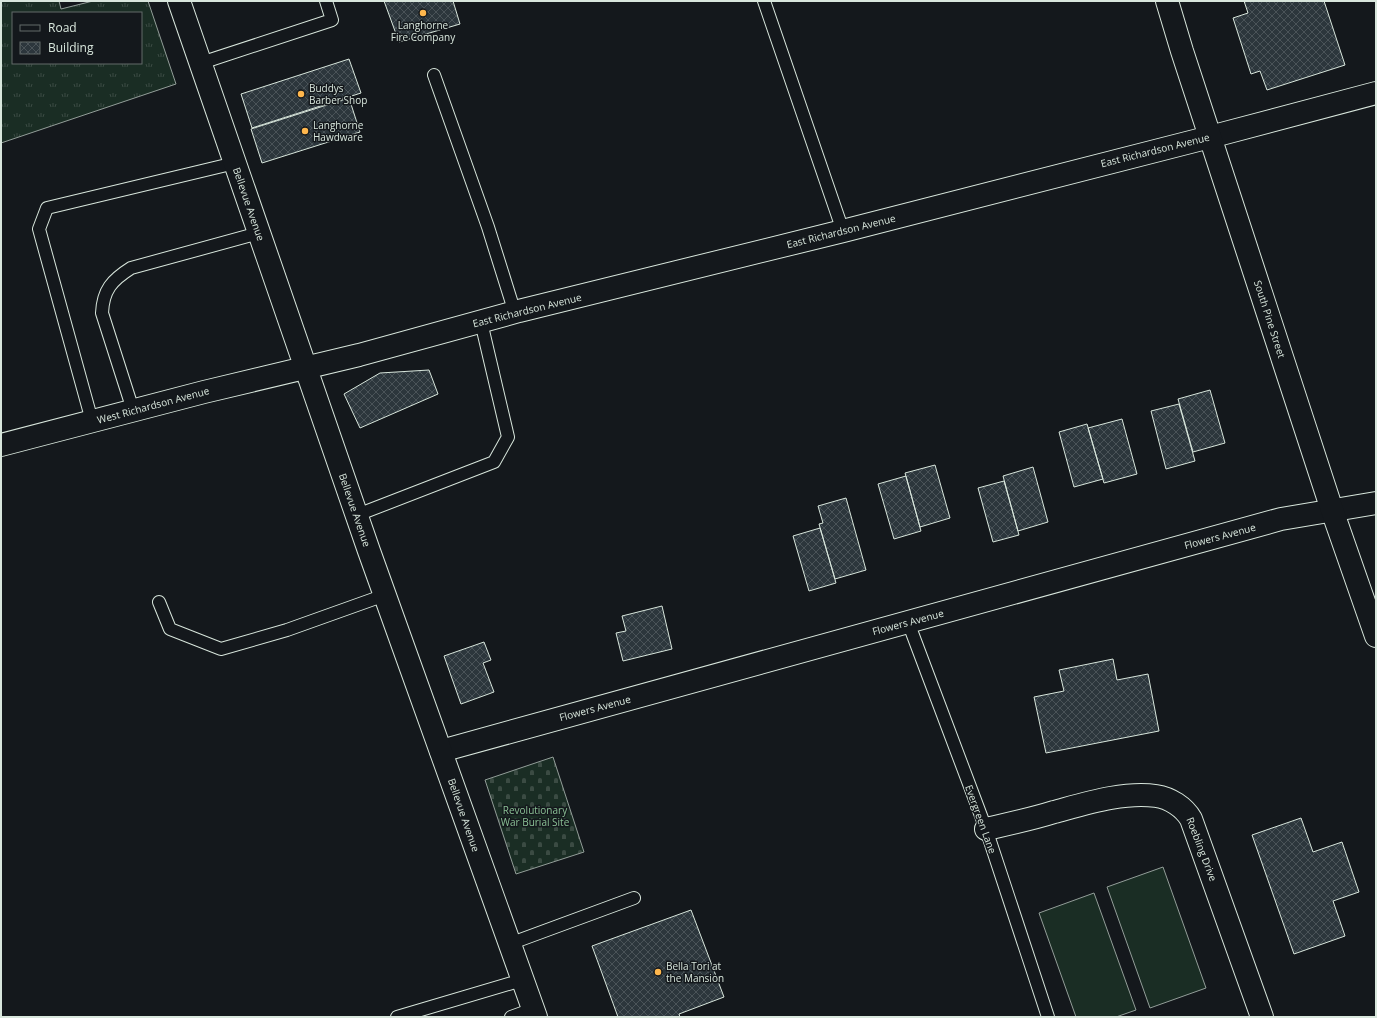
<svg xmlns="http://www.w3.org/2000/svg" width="1377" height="1018" viewBox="0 0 1377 1018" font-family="'Open Sans',sans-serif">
	<defs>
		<pattern id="grass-tufts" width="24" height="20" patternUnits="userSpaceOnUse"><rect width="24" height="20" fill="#1a2d24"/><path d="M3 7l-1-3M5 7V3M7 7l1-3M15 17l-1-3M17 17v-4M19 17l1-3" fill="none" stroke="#3b4b43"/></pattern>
		<pattern id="cemetery-stones" width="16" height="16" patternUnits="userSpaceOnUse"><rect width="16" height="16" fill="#1a2d24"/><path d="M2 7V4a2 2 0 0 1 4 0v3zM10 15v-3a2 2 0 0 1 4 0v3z" fill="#3b4b43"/></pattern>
		<pattern id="building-cross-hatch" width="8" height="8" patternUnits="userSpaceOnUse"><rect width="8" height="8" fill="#2c363c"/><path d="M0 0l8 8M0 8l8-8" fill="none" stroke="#4a5358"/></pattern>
	</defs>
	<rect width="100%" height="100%" fill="#14181c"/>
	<!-- grass -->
	<path fill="url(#grass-tufts)" stroke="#939e99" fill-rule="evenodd" d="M1,1H59L61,9L93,1H148L176,84L1,143ZM13,13H141V63H13Z"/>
	<!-- cemetery -->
	<path fill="url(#cemetery-stones)" stroke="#939e99" d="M553,757L584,852L516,874L485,780Z"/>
	<!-- pitch -->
	<path fill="#1a2d24" stroke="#939e99" d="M1163,867L1206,988L1150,1008L1107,887Z
		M1094,893L1136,1010L1116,1017H1076L1039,913Z"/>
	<!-- building -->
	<path fill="url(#building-cross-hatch)" stroke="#d8e6dc" d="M384,1H453L460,24L399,42Z
		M1244,1H1324L1345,65L1267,90L1260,71L1251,74L1233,18L1248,13Z
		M349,59L361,93L252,128L241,94Z
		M349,98L360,132L262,163L251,129Z
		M429,370L438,394L360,428L344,394L380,373Z
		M1210,390L1225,443L1193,452L1178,399Z
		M1179,404L1195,461L1166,469L1151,411Z
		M1122,419L1137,474L1104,483L1088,428Z
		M1087,424L1103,479L1074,487L1059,432Z
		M935,465L950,518L920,527L905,473Z
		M1033,467L1048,522L1018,531L1003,476Z
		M906,476L921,531L894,539L878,484Z
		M1004,481L1019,535L993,542L978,488Z
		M846,498L866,570L835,579L819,524L823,523L818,506Z
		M820,528L836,583L809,591L793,536Z
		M662,606L672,649L623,661L616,633L626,631L622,616Z
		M484,642L491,660L483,663L494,692L461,704L444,656Z
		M1113,659L1117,680L1148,674L1159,731L1046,753L1034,697L1064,691L1059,670Z
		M1301,818L1313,852L1342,842L1359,892L1333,901L1345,936L1294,954L1252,835Z
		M691,910L724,997L679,1014L680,1017H618L592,946Z"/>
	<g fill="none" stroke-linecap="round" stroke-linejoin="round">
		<!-- lane casing -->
		<g stroke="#d8e6dc" stroke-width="14">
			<path id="lane" d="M764,1L843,231
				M201,63L332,20L326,1
				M434,75L488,227L515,313
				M133,410L102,313C103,290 112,280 131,268L259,233
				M92,421L39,229L47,208L235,163
				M357,515L494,462L508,437L481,322
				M159,602L170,629L221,649L287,630L385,595
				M908,622L986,829L1048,1017
				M509,944L634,898
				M397,1017L522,980
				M511,1017L533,1009"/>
		</g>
		<!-- street casing -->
		<g stroke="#d8e6dc" stroke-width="24">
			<path id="street" d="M1210,137L1376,93
				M441,751L1281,519L1376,503
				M986,829C1008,824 1032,819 1054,812C1084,804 1125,791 1156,796C1170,798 1184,807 1191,819L1262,1017"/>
		</g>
		<!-- secondary casing -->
		<g stroke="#d8e6dc" stroke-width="24">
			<path id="secondary" d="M179,1L369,551L536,1017
				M1,445L204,392L359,355L519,311L843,231L1210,137"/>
		</g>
		<!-- primary casing -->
		<g stroke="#d8e6dc" stroke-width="24">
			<path id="primary" d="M1167,1L1182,51L1332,510L1376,636"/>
		</g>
		<!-- lane -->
		<use href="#lane" stroke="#14181c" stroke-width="12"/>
		<!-- street -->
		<use href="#street" stroke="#14181c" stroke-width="22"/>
		<!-- secondary -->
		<use href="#secondary" stroke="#14181c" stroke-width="22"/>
		<!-- primary -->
		<use href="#primary" stroke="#14181c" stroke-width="22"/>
	</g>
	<!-- markers -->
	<g fill="#ffb74d" stroke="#14181c" stroke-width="1.5">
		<circle cx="423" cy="13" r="4"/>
		<circle cx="301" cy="94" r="4"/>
		<circle cx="305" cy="131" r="4"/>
		<circle cx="658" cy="972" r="4"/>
	</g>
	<g text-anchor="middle" stroke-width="3" stroke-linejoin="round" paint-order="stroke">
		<!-- poi labels -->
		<g font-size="10" fill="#d8e6dc" stroke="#14181c" text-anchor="start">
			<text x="423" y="29" text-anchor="middle">Langhorne<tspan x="423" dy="12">Fire Company</tspan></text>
			<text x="309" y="92">Buddys<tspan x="309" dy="12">Barber Shop</tspan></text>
			<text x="313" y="129">Langhorne<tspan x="313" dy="12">Hawdware</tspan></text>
			<text x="666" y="970">Bella Tori at<tspan x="666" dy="12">the Mansion</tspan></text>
		</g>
		<!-- street labels -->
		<g font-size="10" fill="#d8e6dc" stroke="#14181c">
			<text transform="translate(1155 150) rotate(-14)" y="4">East Richardson Avenue</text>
			<text transform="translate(249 204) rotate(71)" y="4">Bellevue Avenue</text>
			<text transform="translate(841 231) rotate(-14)" y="4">East Richardson Avenue</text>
			<text transform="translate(527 310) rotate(-14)" y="4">East Richardson Avenue</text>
			<text transform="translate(1270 319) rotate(72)" y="4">South Pine Street</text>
			<text transform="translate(153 405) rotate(-15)" y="4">West Richardson Avenue</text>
			<text transform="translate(355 510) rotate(71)" y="4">Bellevue Avenue</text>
			<text transform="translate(1220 536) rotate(-15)" y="4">Flowers Avenue</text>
			<text transform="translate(908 622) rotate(-15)" y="4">Flowers Avenue</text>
			<text transform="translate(595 708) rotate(-15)" y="4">Flowers Avenue</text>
			<text transform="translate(464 815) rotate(71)" y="4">Bellevue Avenue</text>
			<text transform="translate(981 819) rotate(70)" y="4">Evergreen Lane</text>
			<text transform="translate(1202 849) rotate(69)" y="4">Roebling Drive</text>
		</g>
		<!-- park labels -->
		<g font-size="10" fill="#8ac095" stroke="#14181c">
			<text x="535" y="814">Revolutionary<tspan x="535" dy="12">War Burial Site</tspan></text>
		</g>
	</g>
	<!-- border -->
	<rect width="1377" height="1018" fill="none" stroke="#d8e6dc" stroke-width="4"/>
	<!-- legend -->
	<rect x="12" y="12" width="130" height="52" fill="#14181c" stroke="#626a69"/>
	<rect x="20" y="25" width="20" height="6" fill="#14181c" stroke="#626a69"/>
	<text x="48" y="32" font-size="12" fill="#d8e6dc">Road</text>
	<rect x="20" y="42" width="20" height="12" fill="url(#building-cross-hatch)" stroke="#626a69"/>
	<text x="48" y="52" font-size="12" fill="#d8e6dc">Building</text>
</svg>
